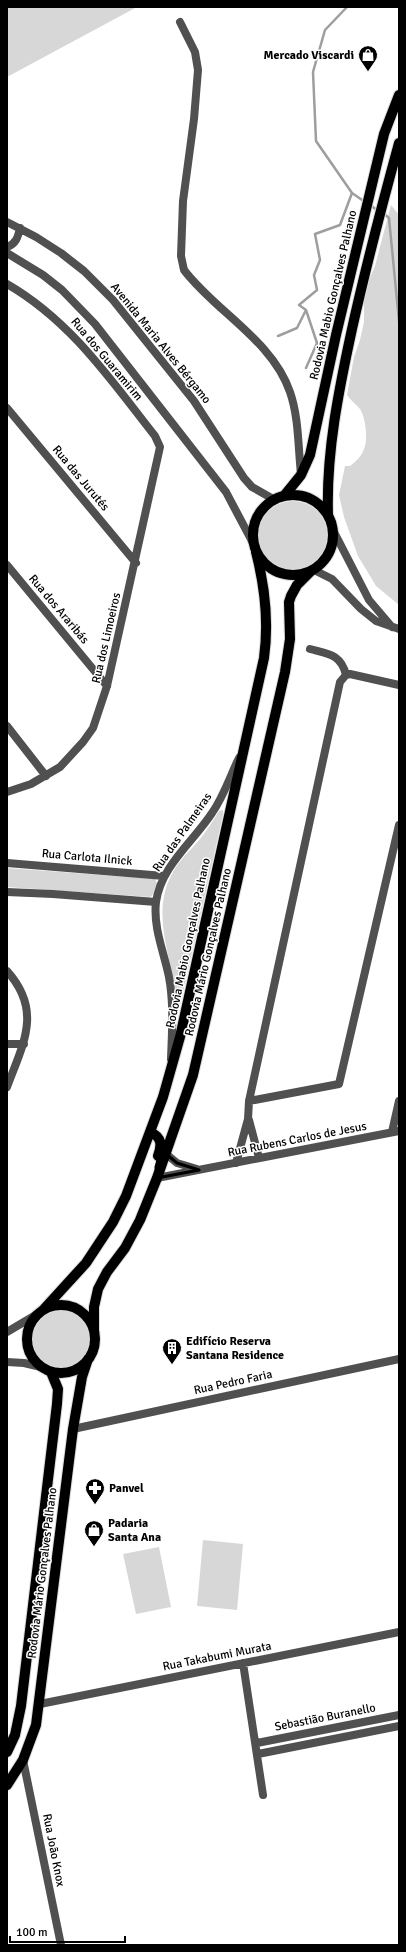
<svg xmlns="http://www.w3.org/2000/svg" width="406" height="1952" viewBox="0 0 406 1952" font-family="Signika,sans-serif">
	<rect width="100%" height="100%" fill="#fff"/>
	<!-- green -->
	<path fill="#d7d7d7" d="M7,7H137L7,77Z
		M391,205L399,215V605L376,586L358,556L344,517L339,495L345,466H350C355,462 362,456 364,449C368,440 366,418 360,409C356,404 350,400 347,395L354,357L360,340L364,322V301L368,282L375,266Z
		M258 536a35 35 0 1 1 70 0a35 35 0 1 1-70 0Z
		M223,810V815L179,1010L177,1008C175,962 148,916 173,872C180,859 191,850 200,839C207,830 213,821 219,811Z
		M7,868L155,879L157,883L152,896L150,897L7,887Z
		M32 1339a29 29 0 1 1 58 0a29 29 0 1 1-58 0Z
		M203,1540L243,1544L237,1610L197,1606Z
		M159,1547L171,1607L136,1614L123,1554Z"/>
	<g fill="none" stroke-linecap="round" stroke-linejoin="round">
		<!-- stream -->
		<path stroke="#9e9e9e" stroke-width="2.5" d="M347,7L325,30L313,72L316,141L352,193L365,202
			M369,204L378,211
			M383,213L389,218L399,321
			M278,336L297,328L306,310
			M306,368L317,343L306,310L299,305L317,290L314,275L320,260L315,234L340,225L352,193"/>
		<!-- major casing -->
		<g stroke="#dbdbdb" stroke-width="12">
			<path id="major" d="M253 535a40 40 0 1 1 80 0a40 40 0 1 1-80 0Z
				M284,496L301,475L310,455L336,335L384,134L399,95
				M328,515C326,452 339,389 352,329C366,266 382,205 399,143
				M150,1132C162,1137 162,1145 158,1156
				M27 1339a34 34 0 1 1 68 0a34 34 0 1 1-68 0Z
				M44,1309L86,1263L113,1222L126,1196L163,1097L180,1037L264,658C269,622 265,587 256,552
				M94,1330V1307L98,1289L107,1272L125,1248L140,1220L157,1178L193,1075L285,672L290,639L289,602L291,596L297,585L311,571
				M7,1752L15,1735L21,1706L57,1404L58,1389L51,1372
				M7,1785L23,1760L36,1725L73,1429L82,1377L88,1359"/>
		</g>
		<!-- minor -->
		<path stroke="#505050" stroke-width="8" d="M180,22L195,52L198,70L194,119L183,201L181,256L184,270C216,312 272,340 290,392C299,418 298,447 301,474
			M7,222L36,237L61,253L84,271L113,300L194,401L244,478L252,487L275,500
			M7,247C16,244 18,237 20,228
			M7,253L43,275L62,290L95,324L226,492L254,545
			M7,284C71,321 110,379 155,436L160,447L107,686L93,728L83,742L60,767L31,784L7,792
			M7,408L136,563
			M333,530L369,600L392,627
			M7,565L107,686
			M314,570L332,579L361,609L376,621L399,629
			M310,649C328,654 341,654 346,675
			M7,726L46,776
			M7,863L164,876
			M7,892L53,894L156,902
			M7,971C43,1011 23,1044 7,1087
			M7,1044H24
			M171,1059C172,1031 174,1004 169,977C164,952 153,928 156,902C161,866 193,842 212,813C224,796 230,776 239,758
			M249,1101L339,1084L399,825
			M249,1120L259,1158
			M392,1132L399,1101
			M165,1153L177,1163L197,1169
			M236,1163L248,1119L249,1101L340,682L346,675L350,674L399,685
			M157,1178L399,1131
			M7,1332L39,1313
			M7,1362L24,1363L41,1367
			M73,1429L399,1359
			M243,1663L263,1795
			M40,1704L399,1632
			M257,1743L399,1715
			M258,1754L399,1726
			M23,1760L61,1945"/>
		<!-- major -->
		<use href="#major" stroke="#000" stroke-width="10"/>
	</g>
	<!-- marked area -->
	<path fill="none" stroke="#000" stroke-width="3" stroke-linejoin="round" d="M284,496H299L313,500L327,513L333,530V544L323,562L297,585L291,596L285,672L201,1044L165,1153L177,1163L199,1170L157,1178L156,1167L162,1146L156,1135L150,1132L180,1037L264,658L266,604L253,531L261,511L271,501Z"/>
	<!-- icons -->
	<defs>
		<g id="shop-pin" transform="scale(1)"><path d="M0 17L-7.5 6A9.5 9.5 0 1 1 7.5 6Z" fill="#000" stroke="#fff"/><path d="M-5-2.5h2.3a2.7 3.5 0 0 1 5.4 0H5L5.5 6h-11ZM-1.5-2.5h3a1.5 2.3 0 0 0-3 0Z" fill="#fff"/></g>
		<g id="building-pin" transform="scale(1)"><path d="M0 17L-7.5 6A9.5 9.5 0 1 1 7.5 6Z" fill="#000" stroke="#fff"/><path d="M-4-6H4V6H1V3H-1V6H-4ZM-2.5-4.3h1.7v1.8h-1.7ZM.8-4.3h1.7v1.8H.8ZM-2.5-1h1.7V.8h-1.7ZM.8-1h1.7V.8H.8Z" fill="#fff"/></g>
		<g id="pharmacy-pin" transform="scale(1)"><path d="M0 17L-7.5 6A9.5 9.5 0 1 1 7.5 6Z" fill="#000" stroke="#fff"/><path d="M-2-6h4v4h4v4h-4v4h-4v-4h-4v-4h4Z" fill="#fff"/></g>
	</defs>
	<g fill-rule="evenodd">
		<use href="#shop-pin" x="368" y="55"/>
		<use href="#building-pin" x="172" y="1348"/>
		<use href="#pharmacy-pin" x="95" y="1488"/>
		<use href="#shop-pin" x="94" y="1530"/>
	</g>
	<g text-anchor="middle" stroke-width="3" stroke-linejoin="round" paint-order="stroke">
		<!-- poi labels -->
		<g font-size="12" font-weight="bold" fill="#000" stroke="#fff" text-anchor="start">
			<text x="354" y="59" text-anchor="end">Mercado Viscardi</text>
			<text x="186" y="1345">Edifício Reserva<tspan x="186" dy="14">Santana Residence</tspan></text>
			<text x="109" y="1492">Panvel</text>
			<text x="108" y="1527">Padaria<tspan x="108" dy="14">Santa Ana</tspan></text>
		</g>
		<!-- street labels -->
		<g font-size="12" fill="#000" stroke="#fff">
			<text transform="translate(333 295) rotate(-77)" y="4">Rodovia Mabio Gonçalves Palhano</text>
			<text transform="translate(161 343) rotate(51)" y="4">Avenida Maria Alves Bérgamo</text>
			<text transform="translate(107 359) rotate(50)" y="4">Rua dos Guaramirim</text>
			<text transform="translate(81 478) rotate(50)" y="4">Rua das Jurutés</text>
			<text transform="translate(59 609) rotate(50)" y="4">Rua dos Araribás</text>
			<text transform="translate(106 638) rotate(-77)" y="4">Rua dos Limoeiros</text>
			<text transform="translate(182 832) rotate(-55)" y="4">Rua das Palmeiras</text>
			<text transform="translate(87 857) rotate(5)" y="4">Rua Carlota Ilnick</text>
			<text transform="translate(188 943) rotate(-78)" y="4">Rodovia Mabio Gonçalves Palhano</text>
			<text transform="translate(208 952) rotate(-77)" y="4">Rodovia Mário Gonçalves Palhano</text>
			<text transform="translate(297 1139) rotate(-11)" y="4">Rua Rubens Carlos de Jesus</text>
			<text transform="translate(233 1382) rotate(-12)" y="4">Rua Pedro Faria</text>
			<text transform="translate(42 1573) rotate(-83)" y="4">Rodovia Mário Gonçalves Palhano</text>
			<text transform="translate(217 1656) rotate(-11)" y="4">Rua Takabumi Murata</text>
			<text transform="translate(325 1717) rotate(-11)" y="4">Sebastião Buranello</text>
			<text transform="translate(54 1850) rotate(79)" y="4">Rua João Knox</text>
		</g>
	</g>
	<!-- border -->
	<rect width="406" height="1952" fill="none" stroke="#000000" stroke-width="16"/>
	<!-- scale -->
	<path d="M10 1936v6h115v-6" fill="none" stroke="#000000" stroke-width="2"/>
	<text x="16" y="1936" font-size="12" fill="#000000" stroke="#ffffff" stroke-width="3" paint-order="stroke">100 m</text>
</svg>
